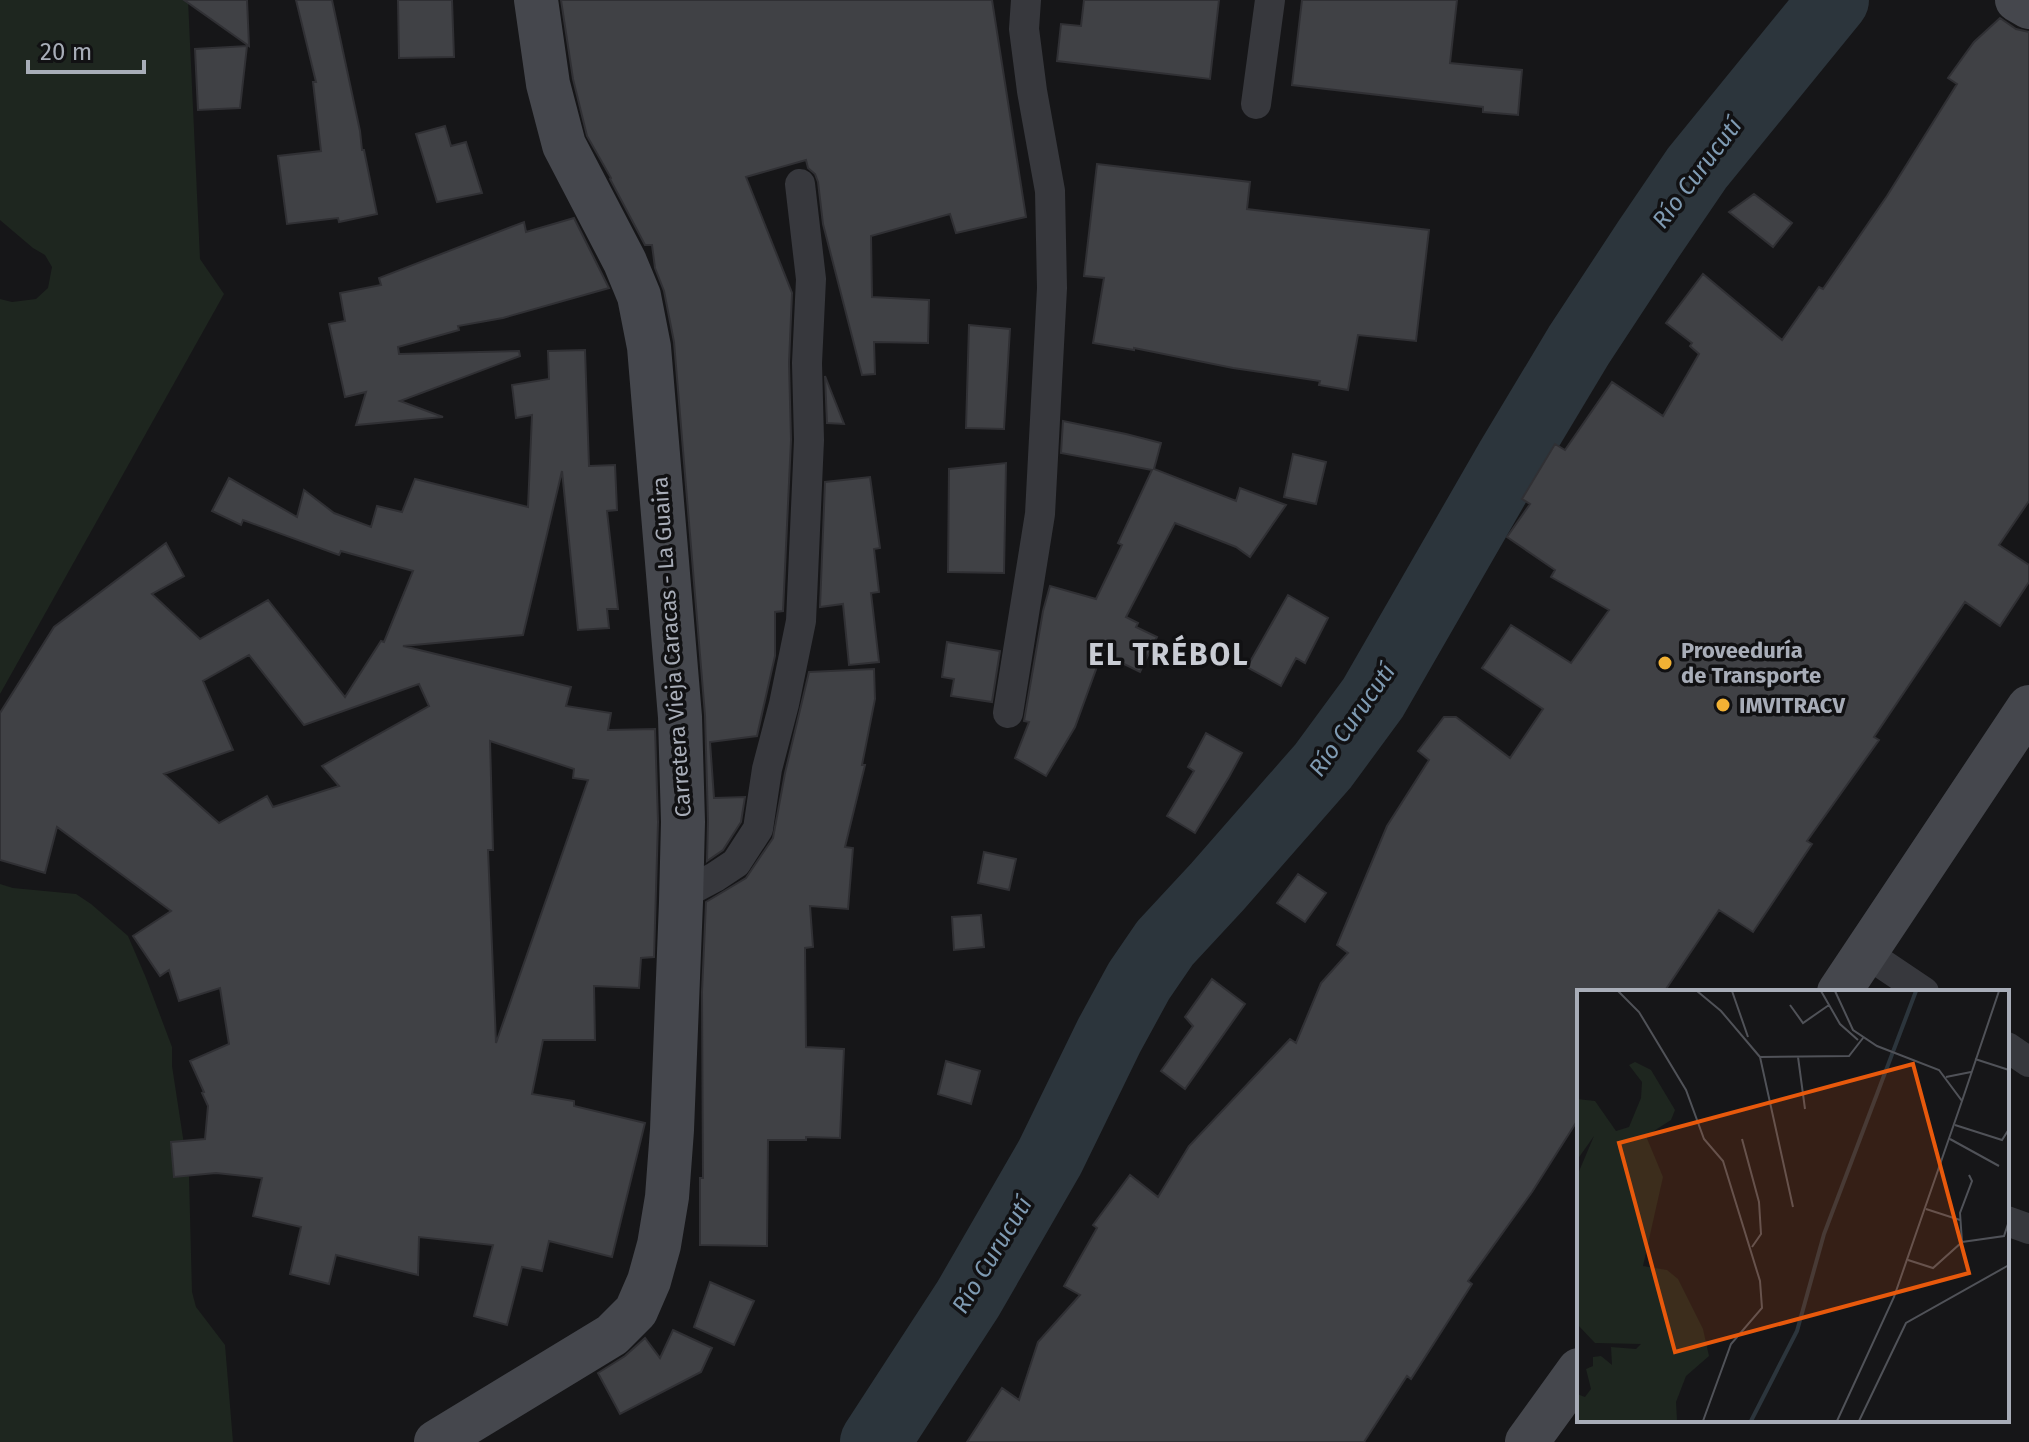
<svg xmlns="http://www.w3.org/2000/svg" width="2029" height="1442" viewBox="0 0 2029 1442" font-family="'Fira Sans',sans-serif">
	<rect width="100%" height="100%" fill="#161618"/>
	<!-- green -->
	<path fill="#1e261f" d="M0,0H188L200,259L224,294L0,694V299L12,302L36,299L48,288L52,267L45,255L33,248L0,220Z
		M0,884L13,888L76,894L91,904L128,936L146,978L172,1047V1066L189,1177L192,1292L196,1307L225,1345L233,1442H0Z"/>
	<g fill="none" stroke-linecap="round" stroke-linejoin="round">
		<!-- river -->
		<path stroke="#2c353c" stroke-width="70" d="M875,1442L968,1299L1050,1157L1109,1036L1139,981L1165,943L1217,887L1323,766L1373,698L1510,460L1579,345L1648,240L1697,168L1834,0"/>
	</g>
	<!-- building -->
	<path fill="#404145" stroke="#303034" stroke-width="2" fill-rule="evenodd" d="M184,0H247L249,46Z
		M296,0H332L360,131L362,150H364L377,214L339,222L338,218L287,224L278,156L321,151L313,82H316Z
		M398,0H452L454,57L399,58Z
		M561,0H992L1026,217L956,233L950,214L871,236L872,297L929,300L928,343L874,342L875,374L862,375L823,224L818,182L815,174L808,168L806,160L746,177L792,293L789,363L791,440L783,611L775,612V656L757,736L710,742L714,798L745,797L741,822L723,850L707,861L708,821L705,715L674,342L664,291L655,268L652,245H645L610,179L611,178L587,136L573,79Z
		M1084,0H1219L1210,79L1057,61L1061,24L1081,26Z
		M1302,0H1457L1450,63L1522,70L1518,115L1483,112V107L1292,85Z
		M2000,18L2016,29L2029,32V501L1999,545L2029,565V582L2000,626L1965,602L1874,737L1879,740L1807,841L1812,844L1753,932L1719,910L1664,992H1579V1118L1532,1192L1468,1281L1472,1284L1411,1379L1407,1376L1364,1442H967L1002,1388L1019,1400L1038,1342L1080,1295L1064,1286L1097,1228L1093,1225L1130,1175L1158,1197L1189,1146L1290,1039L1296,1043L1321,983L1348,953L1337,945L1387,826L1429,760L1418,751L1444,717H1456L1510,758L1543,709L1482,668L1511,625L1571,663L1609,610L1551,577L1555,570L1507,537L1530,504L1522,499L1555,444L1565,450L1612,382L1663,416L1699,354L1690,346L1692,343L1666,323L1703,274L1782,340L1819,287L1823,289L1887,196L1957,84L1948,78L1974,42Z
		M247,46L240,108L198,110L195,49Z
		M445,126L451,146L466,142L482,193L437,202L416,134Z
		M1097,164L1250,182L1247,209L1429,230L1416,341L1358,335L1348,390L1319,385L1320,381L1233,368L1134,348V350L1093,343L1104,278L1084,276Z
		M1754,194L1792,223L1773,247L1729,212Z
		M574,218L609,288L503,318L458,326L459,330L398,347L399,354L519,351L520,356L400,401L443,417L356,425L366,392L345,397L329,324L345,321L340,293L381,285L379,278L524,222L526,232Z
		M969,325L1010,329L1004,429L966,428Z
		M585,350L589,466L615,465L617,510L607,511L618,609H607L609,628L578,630L562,471L523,635L403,646L571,687L566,706L611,713L608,730L655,729L658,822L654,957L641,958L639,988L594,986L595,1040H543L532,1094L574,1101V1106L645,1123L624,1208L612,1257L549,1241L542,1271L522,1267L507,1325L474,1316L493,1245L419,1237L418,1275L336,1255L329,1284L290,1274L301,1227L253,1216L262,1178L216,1173L174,1177L171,1142L205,1139L208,1106L202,1093L204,1092L190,1061L229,1044L220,988L179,1001L169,970L160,976L133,936L171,911L57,827L45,873L0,860V713L54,627L166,543L184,576L152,594L200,639L268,600L345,697L381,641L384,642L413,571L341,551L339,555L243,520L241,525L212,511L229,478L297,517L304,490L334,513L371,527L377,506L402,512L415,479L528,507L532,415L516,418L512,385L549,379L548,351ZM249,655L304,725L419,684L429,706L322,766L339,786L273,807L267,796L219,823L164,774L233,750L203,681ZM490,741L574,769L573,778L588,780L496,1043L488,850H493Z
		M825,376L844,424L827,423Z
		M1063,421L1126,434L1161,443L1154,469L1236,501L1240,488L1286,505L1250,557L1236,547L1175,523L1126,617L1138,623L1136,627L1157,637L1140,672L1102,653L1075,727L1046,776L1015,758L1029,722L1024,721L1043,611L1050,586L1096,599L1122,545L1118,543L1152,470L1061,453Z
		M1293,454L1326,462L1316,504L1284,497Z
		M1006,463L1004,573L948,572L949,469Z
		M870,477L880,548L874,549L879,592L871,593L879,662L849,665L843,604L820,607L825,482Z
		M1288,595L1328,618L1305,663L1296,658L1281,686L1247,667Z
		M947,642L1000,651L992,702L951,696L954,679L942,677Z
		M874,669L875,699L862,765H865L845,847L853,848L848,909L810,906L813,947L805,948L806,1047L844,1049L840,1138L806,1137V1140H768L767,1246L700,1245V1178H703L702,992L706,902L746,878L773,838L785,773L809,672Z
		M1206,733L1242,753L1229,777L1195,833L1167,816L1194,771L1188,767Z
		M984,852L1016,859L1009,890L978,883Z
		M1298,874L1326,893L1305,922L1277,903Z
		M981,915L984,947L954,950L952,917Z
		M1212,979L1245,1004L1185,1089L1161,1071L1193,1026L1185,1017Z
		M946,1061L980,1071L971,1104L938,1094Z
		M710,1282L754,1301L734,1345L694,1327Z
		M673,1330L712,1348L701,1372L620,1414L598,1373L625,1356L645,1338L660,1358Z"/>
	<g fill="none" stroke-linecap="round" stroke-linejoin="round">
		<!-- street -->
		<path stroke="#37383d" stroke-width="30" d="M1256,104L1270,0
			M1008,713L1040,514L1052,288L1050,191L1032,91L1024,29L1026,0
			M681,902L683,894L715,877L736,863L758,829L767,769L784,704L801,621L809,440L807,363L811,279L800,184
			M1866,953L1924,992
			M2007,1047L2029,1062
			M2007,1221L2029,1229"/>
		<!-- secondary -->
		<path stroke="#45474d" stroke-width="44" d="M2017,0L2029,7
			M1839,992L2029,707
			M436,1442L612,1335L636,1311L649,1281L659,1245L667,1197L672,1130L681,902L683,822L680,717L649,347L639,296L625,262L564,145L548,84L536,0
			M1527,1442L1579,1370"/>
	</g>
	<!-- markers -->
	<g fill="#f2b134" stroke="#111113" stroke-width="3">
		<circle cx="1665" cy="663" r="8"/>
		<circle cx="1723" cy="705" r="8"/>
	</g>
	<g text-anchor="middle" stroke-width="7" stroke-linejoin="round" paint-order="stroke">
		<!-- street labels -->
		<g font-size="22" fill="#a8adb8" stroke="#111113">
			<text transform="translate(671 647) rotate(-94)" y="8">Carretera Vieja Caracas - La Guaira</text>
		</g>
		<!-- poi labels -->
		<g font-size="22" font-weight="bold" fill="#a8adb8" stroke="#111113" text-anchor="start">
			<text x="1681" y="658">Proveeduría<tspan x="1681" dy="25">de Transporte</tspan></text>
			<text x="1739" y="713">IMVITRACV</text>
		</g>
		<!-- water labels -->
		<g font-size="24" font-style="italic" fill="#7f9bb3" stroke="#111113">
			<text transform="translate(1697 173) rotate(-53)" y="8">Río Curucutí</text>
			<text transform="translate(1352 720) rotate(-55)" y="8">Río Curucutí</text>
			<text transform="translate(992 1255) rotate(-59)" y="8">Río Curucutí</text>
		</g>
		<!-- district labels -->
		<g font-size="30" font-weight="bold" letter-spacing="2" fill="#c9ccd4" stroke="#111113">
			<text x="1169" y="665">EL TRÉBOL</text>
		</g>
	</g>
	<!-- overview -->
	<g transform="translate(1577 990)">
		<rect width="432" height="432" fill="#161618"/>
		<path d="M58,72L74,80L98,120L94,130L69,146L86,187L66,276L90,280L101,289L126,339L132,366L109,386L99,412L100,431H0V404L8,407L14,399L9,379L16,376V367L24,366L35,375L34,357L59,359L64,354L18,353L1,335L0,186L17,146L0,170V109L18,111L39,141L52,137L64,108L65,92L52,75Z" fill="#1e261f"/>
		<path fill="none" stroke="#2c353c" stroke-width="4" d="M174,431L220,341L247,244L339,1"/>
		<path fill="none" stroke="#505258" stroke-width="2" d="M41,1L62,22L109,100L127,149L146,171L183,291L185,318L154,354L126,431M120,1L144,21L183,67M155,1L171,47M244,1L263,34L281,50M258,1L276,40L300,56L362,80L385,111L317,307L260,431M213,15L226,33L252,15M221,67L228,119M398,69L432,80M369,87L394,82M385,111L422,1M378,135L425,150L432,139M165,149L182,212L184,244L175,257M373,149L422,176M216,217L183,67L272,66L286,48M349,219L383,230M385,252L427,246L432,231M331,270L356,278L385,252L383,223L395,191L392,185M282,431L329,333L432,275"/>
		<path fill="#e8590c" fill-opacity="0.15" stroke="#e8590c" stroke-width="4" d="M336,74L392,283L98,362L42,153Z"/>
		<rect width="432" height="432" fill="none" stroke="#a8adb8" stroke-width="4"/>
	</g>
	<!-- scale -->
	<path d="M28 60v12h116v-12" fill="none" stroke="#a8adb8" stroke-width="4"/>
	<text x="40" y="60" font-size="24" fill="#a8adb8" stroke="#111113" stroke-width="6" paint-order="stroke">20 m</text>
</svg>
